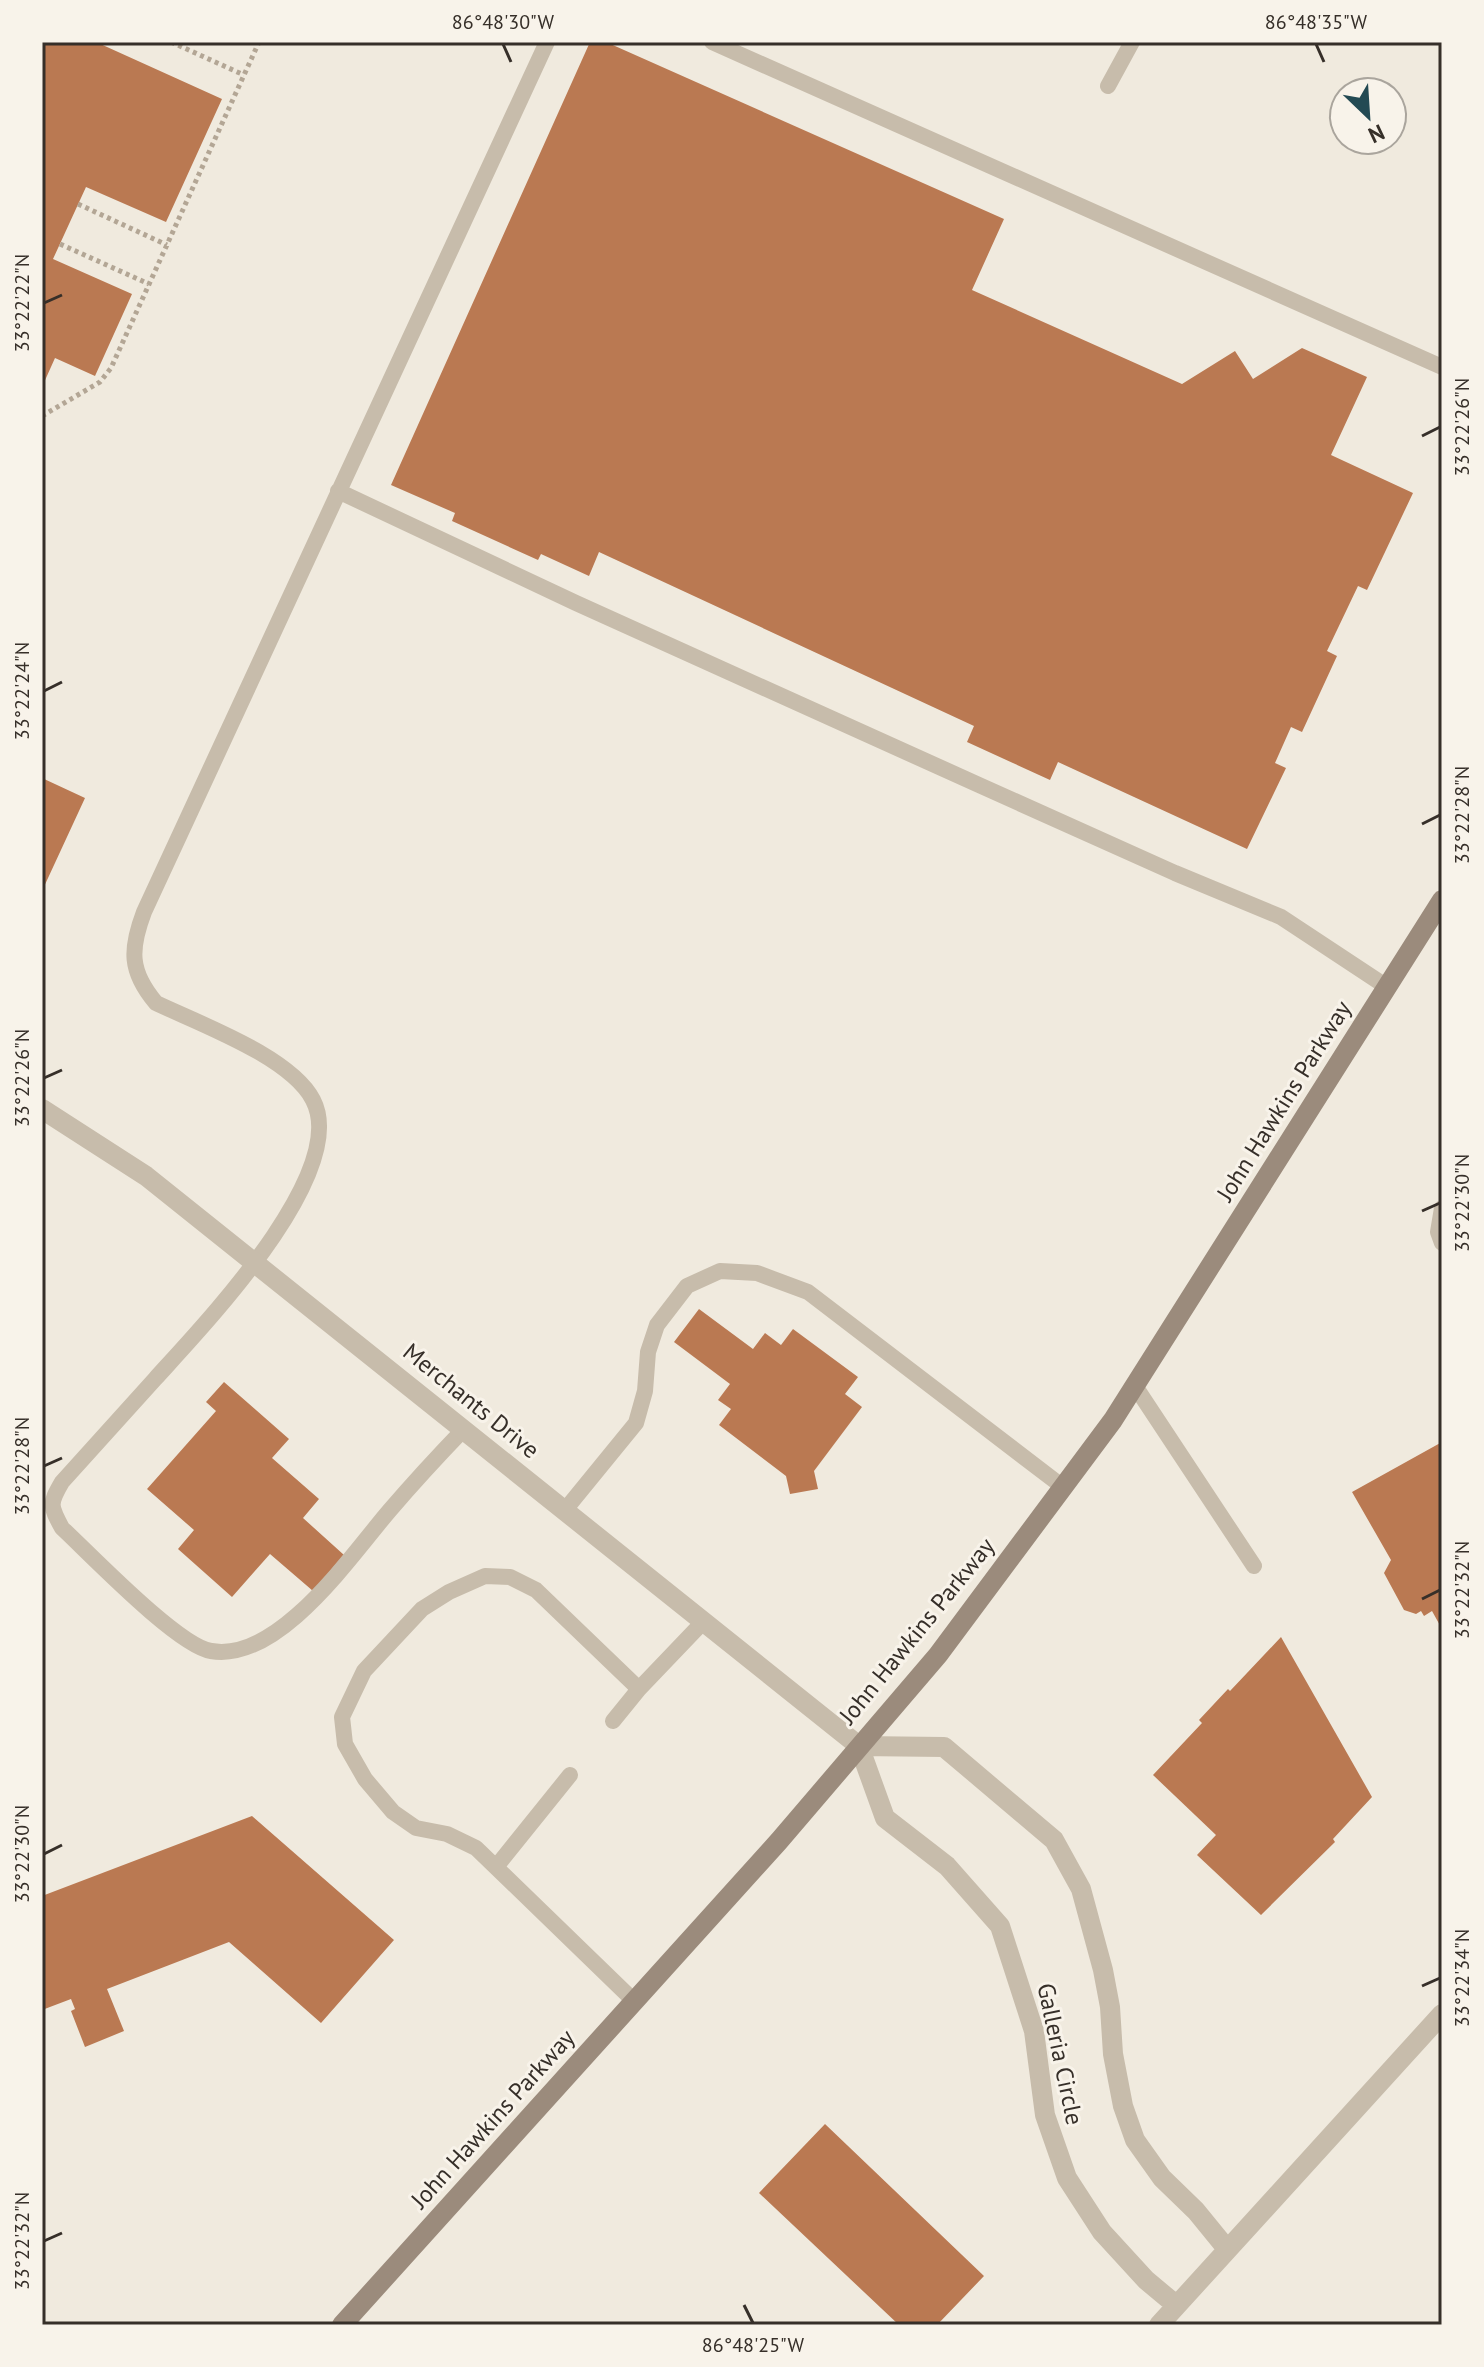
<svg xmlns="http://www.w3.org/2000/svg" width="1484" height="2367" viewBox="0 0 1484 2367" font-family="'PT Sans',sans-serif">
	<rect width="100%" height="100%" fill="#f0eade"/>
	<!-- building -->
	<path fill="#ba7952" d="M42,42H96L222,99L166,222L86,187L53,259L132,294L95,376L55,358L42,387Z
		M590,42H606L1004,219L972,290L1182,384L1235,351L1253,379L1302,348L1367,377L1331,455L1413,493L1367,590L1358,586L1327,651L1337,656L1302,732L1291,727L1275,763L1286,768L1247,849L1058,762L1050,780L967,742L974,726L599,552L589,576L541,554L538,560L452,521L455,513L391,485Z
		M42,778L85,798L42,891Z
		M699,1309L753,1349L765,1333L781,1345L793,1329L858,1377L845,1394L862,1407L814,1471L818,1489L790,1494L786,1476L719,1425L731,1409L718,1400L730,1384L674,1342Z
		M224,1382L289,1439L272,1458L319,1499L303,1518L344,1555L313,1591L270,1554L232,1597L178,1549L194,1530L147,1489L216,1411L206,1402Z
		M1442,1442V1629L1432,1611L1424,1616L1421,1611L1416,1614L1404,1610L1384,1573L1391,1560L1352,1492Z
		M1281,1637L1372,1797L1333,1839L1335,1842L1261,1915L1197,1855L1216,1835L1153,1775L1202,1723L1199,1720L1228,1689L1230,1691Z
		M252,1816L394,1940L321,2023L229,1942L107,1989L124,2031L85,2047L71,2011L75,2009L71,1999L42,2010V1896Z
		M825,2124L984,2276L937,2325H899L759,2193Z"/>
	<g fill="none" stroke-linecap="round" stroke-linejoin="round">
		<!-- path -->
		<path stroke="#b3a695" stroke-width="5" stroke-dasharray="4 4" stroke-linecap="butt" d="M171,42L244,75
			M78,204L167,245
			M60,244L149,284
			M42,416L100,382L111,368L259,42"/>
		<!-- service -->
		<path stroke="#c7bcab" stroke-width="16" d="M712,42L1442,367
			M1108,86L1132,42
			M338,491L576,603L979,785L1175,873L1281,917L1387,987
			M1442,1208L1438,1232L1442,1243
			M1135,1386L1254,1566
			M464,1429C439,1455 414,1482 390,1510C352,1554 279,1663 211,1651C178,1646 91,1555 62,1528C50,1506 49,1504 62,1482C93,1448 124,1413 155,1379C201,1328 351,1173 313,1100C291,1057 200,1024 156,1003C129,971 130,949 144,912L547,42
			M565,1510L636,1423L645,1391L648,1352L657,1325L687,1286L720,1271L757,1273L808,1292L1063,1487
			M613,1721L639,1689
			M496,1867L570,1775
			M634,2001L476,1848L447,1834L416,1828L393,1812L365,1779L345,1744L342,1717L364,1671L422,1609L449,1592L485,1576L510,1577L536,1590L639,1689L704,1621"/>
		<!-- minor -->
		<path stroke="#c7bcab" stroke-width="20" d="M1176,2305L1146,2280L1102,2232L1067,2178L1045,2115L1034,2031L1000,1926L947,1866L885,1818L859,1746L944,1747L1054,1840L1081,1889L1103,1970L1110,2007L1113,2054L1123,2106L1135,2140L1162,2178L1196,2211L1227,2249
			M1159,2325L1442,2014"/>
		<!-- tertiary -->
		<path stroke="#c7bcab" stroke-width="20" d="M42,1109L146,1176L859,1746"/>
		<!-- secondary -->
		<path stroke="#9b8b7c" stroke-width="20" d="M342,2325L779,1841L938,1655L1113,1420L1442,900"/>
	</g>
	<!-- ticks -->
	<path fill="none" stroke="#362f29" stroke-width="3" d="M503,44L511,62M1316,44L1324,62M44,303L62,295M1422,436L1440,427M44,691L62,682M1422,824L1440,815M44,1078L62,1070M1422,1211L1440,1203M44,1466L62,1458M1422,1599L1440,1590M44,1854L62,1845M1422,1986L1440,1978M44,2241L62,2233M744,2305L753,2323"/>
	<g text-anchor="middle" stroke-width="6" stroke-linejoin="round" paint-order="stroke">
		<!-- street labels -->
		<g font-size="24" fill="#362f29" stroke="#f8f3ea">
			<text transform="translate(1284 1101) rotate(-58)" y="8">John Hawkins Parkway</text>
			<text transform="translate(471 1401) rotate(39)" y="8">Merchants Drive</text>
			<text transform="translate(917 1631) rotate(-51)" y="8">John Hawkins Parkway</text>
			<text transform="translate(1060 2054) rotate(78)" y="8">Galleria Circle</text>
			<text transform="translate(493 2119) rotate(-48)" y="8">John Hawkins Parkway</text>
		</g>
	</g>
	<!-- border -->
	<rect width="1484" height="2367" fill="none" stroke="#f8f3ea" stroke-width="88"/>
	<!-- north arrow -->
	<g transform="translate(1368 116) rotate(155)"><circle r="38" fill="#f8f3ea" stroke="#aaa59d" stroke-width="2"/>
	<path d="M0-6L14 30L0 20L-14 30Z" fill="#234a53"/>
	<text y="-12" font-size="22" font-weight="bold" text-anchor="middle" fill="#362f29">N</text>
	</g>
	<rect x="44" y="44" width="1396" height="2279" fill="none" stroke="#362f29" stroke-width="3"/>
	<g font-size="20" text-anchor="middle" fill="#362f29">
		<text x="503" y="29">86°48'30"W</text>
		<text x="1316" y="29">86°48'35"W</text>
		<text transform="translate(22 303) rotate(-90)" y="7">33°22'22"N</text>
		<text transform="translate(1462 427) rotate(-90)" y="7">33°22'26"N</text>
		<text transform="translate(22 691) rotate(-90)" y="7">33°22'24"N</text>
		<text transform="translate(1462 815) rotate(-90)" y="7">33°22'28"N</text>
		<text transform="translate(22 1078) rotate(-90)" y="7">33°22'26"N</text>
		<text transform="translate(1462 1203) rotate(-90)" y="7">33°22'30"N</text>
		<text transform="translate(22 1466) rotate(-90)" y="7">33°22'28"N</text>
		<text transform="translate(1462 1590) rotate(-90)" y="7">33°22'32"N</text>
		<text transform="translate(22 1854) rotate(-90)" y="7">33°22'30"N</text>
		<text transform="translate(1462 1978) rotate(-90)" y="7">33°22'34"N</text>
		<text transform="translate(22 2241) rotate(-90)" y="7">33°22'32"N</text>
		<text x="753" y="2352">86°48'25"W</text>
	</g>
</svg>
